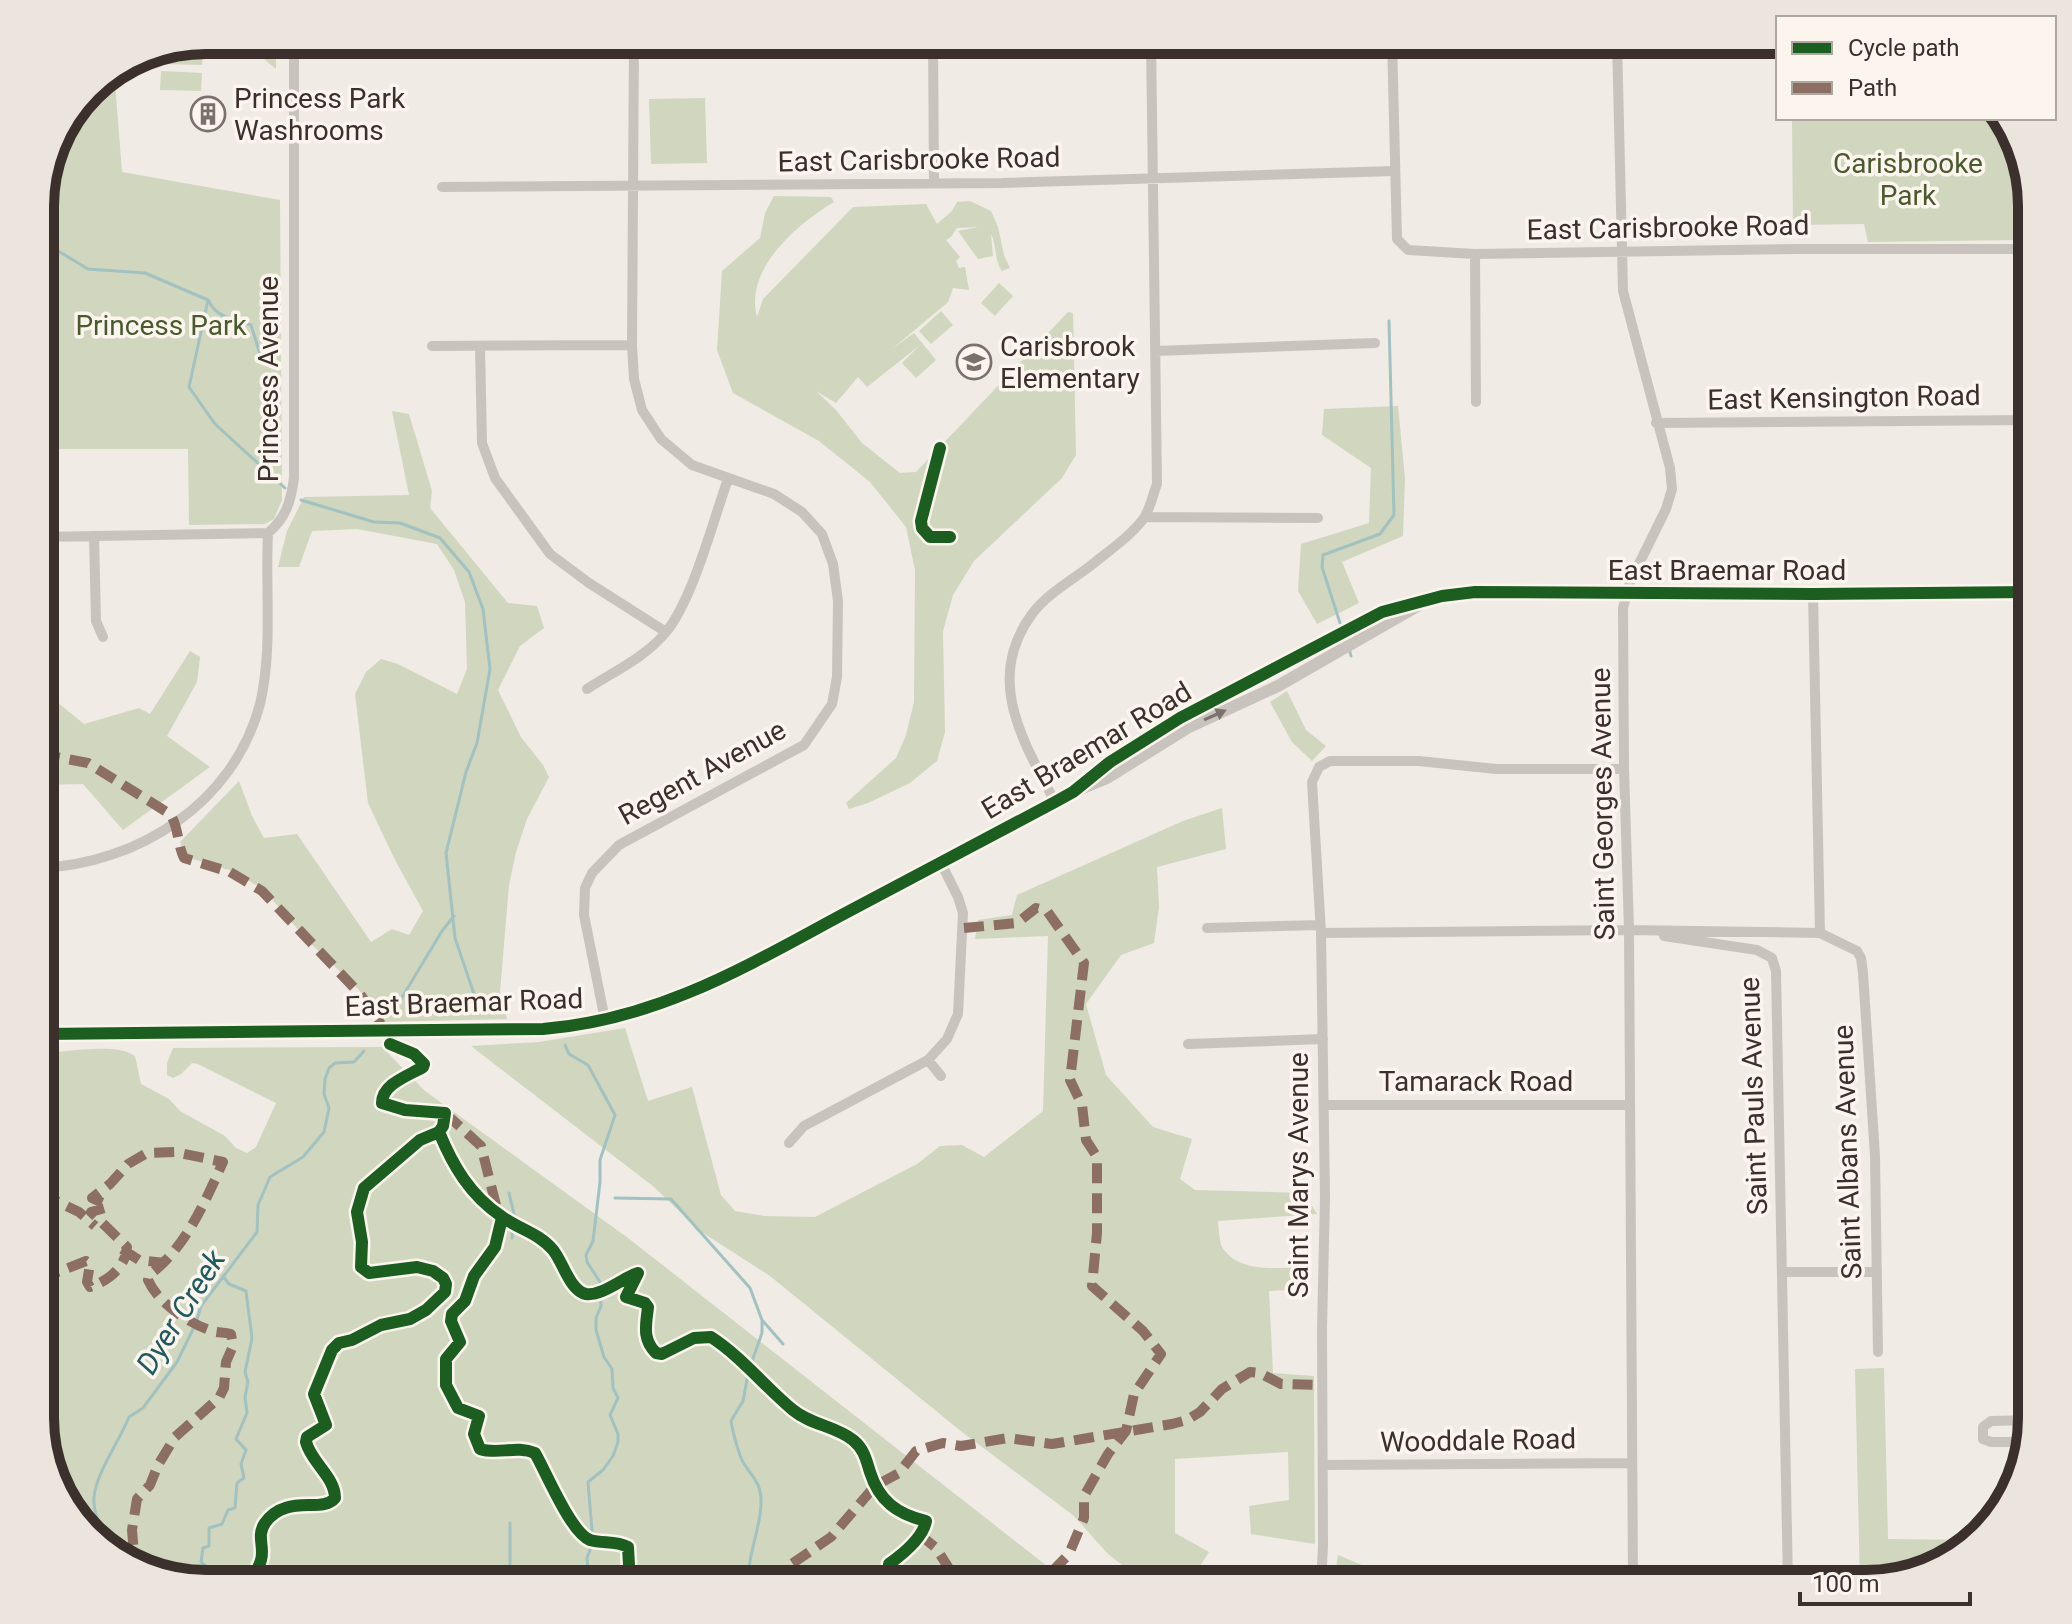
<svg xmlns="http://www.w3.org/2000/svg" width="2072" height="1624" viewBox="0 0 2072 1624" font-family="Roboto,sans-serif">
	<rect width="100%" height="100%" fill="#f0ebe5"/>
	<!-- green -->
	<path fill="#d1d6bf" d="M241,40H276V69Z
		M177,46L203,47L202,65L161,64L162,49Z
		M114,70L122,172L280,200L282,500L274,519L265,524L189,525L188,449H40V194L57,132L96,81Z
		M161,71L202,73L201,91L160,90Z
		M705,98L707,163L651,164L649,99Z
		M1792,118H2004L2015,133L2017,140L2018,240L1868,242L1864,224L1801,225L1800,235H1793Z
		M774,196L831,197L834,202C797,224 744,269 757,317L763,299L853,207L926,204L937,224L952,211L957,202L970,201L991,211L998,227L1004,255L1010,268L1002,271C994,260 997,246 991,234L993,256L978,259L958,231L978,227L957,228L951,237L946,240L960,257L956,261L959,268L965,267L969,290L953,288L948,302L892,349L914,333L936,360L916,378L902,363L920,345L867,387L858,377L836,403L816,391L836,410L862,443L900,473L916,472L1068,312L1073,313L1076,455L1062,478L974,561L953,595L943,631L945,732L937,761L910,783L868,803L849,809L846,803L896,758L906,735L914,702L915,570L906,527L870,482L819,441L733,393L717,350L722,271L760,238L765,213Z
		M999,283L1013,296L995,316L981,303Z
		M941,311L953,325L931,344L919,331Z
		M1398,406L1405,478L1403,536L1342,562L1359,603L1317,624L1298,591L1301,544L1369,523L1371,468L1322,435L1324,409Z
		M392,411L409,414L432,491L430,508L508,603L537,606L544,628L520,646L498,690L521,737L543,765L549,777L527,819L516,852L509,885L500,992L507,1019L382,1022L358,989L308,941L263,889L232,871L186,857L180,842L239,781L252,816L264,838L297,834L371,942L392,929L409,935L423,911L394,858L368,803L355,694L366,672L381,659L398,664L457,694L467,669L465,602L454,570L437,544L357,529L312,531L299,567H278L287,531L304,497L409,495Z
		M190,651L200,657L197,682L167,736L210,767L123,830L83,784L40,785V688L84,724L139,708L150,714Z
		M1287,691L1306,730L1326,746L1312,761L1292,742L1270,702Z
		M1222,808L1226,849L1157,867L1159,907L1154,943L1121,955L1086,1004L1106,1075L1153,1127L1192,1139L1180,1179L1195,1190L1304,1193L1317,1214L1218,1221C1219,1229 1219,1241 1222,1247C1238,1273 1276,1268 1302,1267L1304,1289L1269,1291L1273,1373L1314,1376L1315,1544L1251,1534L1249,1506L1289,1500L1288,1452L1175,1459V1533L1209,1552L1195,1574L1207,1584H1147L1108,1554L1074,1516L962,1432L770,1276L700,1231L654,1187L471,1046L539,1042L625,1028L648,1101L692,1087L721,1195L735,1211L764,1216L815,1217L917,1164L940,1146L962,1145L984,1157L1043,1111L1048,936L975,939L978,920L1012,915L1017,895L1183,821Z
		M382,1047L425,1091L628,1238L1070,1584H205L152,1575L97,1543L57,1492L40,1429V1054C64,1052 116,1042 135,1056L141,1084L169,1099L180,1111L225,1136L236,1148L247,1153L256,1147L276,1103L198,1064L192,1063L181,1074L173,1078L167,1075V1063L173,1048Z
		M1884,1368L1888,1539L1975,1540L1939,1567L1860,1584L1855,1369Z
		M1338,1555L1369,1568L1373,1584H1334Z"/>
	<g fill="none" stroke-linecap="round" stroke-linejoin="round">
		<!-- stream -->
		<path stroke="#a1c2c1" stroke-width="3" d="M40,240L88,269L145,273L208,300L189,387L215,424L285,488
			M209,301C215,317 235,320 251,325L261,357
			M301,500L374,522L400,523L440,538L469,572L483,609L490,669L477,743L466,772L446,853L455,938L474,994L483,1010
			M1340,623L1322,567L1323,555L1380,534L1394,515L1389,321
			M1350,652L1351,656
			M392,1014L442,931L454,916
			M565,1045L569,1054L588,1065L615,1115L600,1160V1182L593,1241L586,1255L587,1262L600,1282L601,1306L596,1318V1330L604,1357L612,1369L613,1388L618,1398L610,1415L618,1434V1442L613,1456L603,1470L588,1482L593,1542L587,1558L589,1584
			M509,1193L514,1214L512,1238
			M615,1198L671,1199L750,1288L762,1320L783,1344
			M751,1364L762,1333V1321
			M749,1369L743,1401L731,1421C733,1433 737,1447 741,1458C748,1474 762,1480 761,1503C761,1530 745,1558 750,1584
			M89,1534L98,1522C96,1514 93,1506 94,1497C96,1473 120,1440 129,1417L143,1408L177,1362L196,1323L201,1306L257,1232L258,1205L270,1177L303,1157L324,1132L329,1108L324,1094L325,1079L329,1068L335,1063L354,1062L364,1051
			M195,1582L206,1570V1566L201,1562L203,1548L209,1546V1528L222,1524L228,1510L235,1508L237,1483L244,1478L241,1464L246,1450L236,1439L247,1413L245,1397L248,1382L245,1372L252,1338L246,1291L229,1284L223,1276
			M506,1584L510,1566V1523"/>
		<!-- minor -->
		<path stroke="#c9c3be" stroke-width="10" d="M933,40L934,183
			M1392,40L1397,239L1408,250L1475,254L1799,249H2032
			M1617,40L1623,291L1670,468L1672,489L1666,509L1630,582L1623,608L1624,769L1629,930L1633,1584
			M442,187L1002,183L1395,171
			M1475,254L1476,402
			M432,346L632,345
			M480,347L482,443L495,478L550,554L589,583L666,632
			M1155,351L1375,343
			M1656,423L2032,420
			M1145,517L1318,518
			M94,536L96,621L103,637
			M40,537L268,533
			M1813,594L1820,933
			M587,689C613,672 646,657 666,632C693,599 713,521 728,479
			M1055,802C1023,741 984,679 1032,614C1046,595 1070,581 1089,567C1107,552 1130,537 1144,518C1150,509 1153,494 1157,484L1151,40
			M40,868C138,864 234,803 260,704C273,649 265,589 268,533C286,518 291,501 294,478V40
			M1207,928L1320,925
			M1321,933L1629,930L1820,933L1857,951L1861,958L1863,973L1875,1156L1878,1352
			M1664,936L1757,950L1772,958L1776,971L1788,1584
			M605,1020L584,915L585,888L592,873L619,845L804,745L832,704L837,677L838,601L833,564L822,534L802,512L774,494L692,465L661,439L642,410L634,379L632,345L634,40
			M1188,1044L1323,1039
			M928,1060L941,1076
			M1324,1105H1629
			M789,1143L804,1126L928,1060L947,1039L958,1014L963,913L958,897L941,863
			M1782,1272H1877
			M2027,1442H1991L1983,1439V1427L1991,1421L2032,1420
			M1324,1465L1632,1463
			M1321,1584L1323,1546L1322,1329L1325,1197L1321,933L1312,782L1319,767L1330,761H1419L1496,769H1624"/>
		<!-- tertiary -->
		<path stroke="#c9c3be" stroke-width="12" d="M1085,782L1110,762L1180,718L1382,612L1442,596L1475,592L1813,594L2032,592
			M40,1034L543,1029C660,1020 757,961 858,907C930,868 1002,831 1073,792L1107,778L1189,727L1278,686L1426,601"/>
		<!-- quiet -->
		<path stroke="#8d6e63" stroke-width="10" stroke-dasharray="20 10" stroke-linecap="butt" d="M40,754L88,763L170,814C179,827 177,844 184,858L230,872L262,891L360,994L381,1024
			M964,928L1017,923L1036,908L1047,911L1084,963L1070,1080L1082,1105L1086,1140L1097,1157V1233L1092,1286L1143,1331L1161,1354L1134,1394L1126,1431L1108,1454L1084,1496V1518L1069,1554L1040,1584
			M445,1113L481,1146L497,1209
			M40,1193L79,1212L95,1226
			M122,1249L139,1260L165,1263
			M40,1279L86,1261L90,1264L87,1282L90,1287C108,1281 126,1267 127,1247L91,1212L105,1208L107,1205L92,1198L110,1184L128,1164L147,1153L175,1152L223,1162C205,1202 185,1249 149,1275L148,1280C158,1303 188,1323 212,1331C218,1333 224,1332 231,1334L233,1346L226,1362L224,1388L219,1398L175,1437L158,1465L150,1485L137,1499L132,1530L135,1565
			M919,1534L936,1548L959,1584
			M771,1584L783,1570L831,1537L875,1486L899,1473L916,1451L943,1443L961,1446L1008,1438L1052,1444L1172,1424L1187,1420L1200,1412L1222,1389L1250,1372L1260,1373L1281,1384L1322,1385"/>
		<!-- cycleway casing -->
		<g stroke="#fbf5ee" stroke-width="17">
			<path id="cycleway" d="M940,448L921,521L922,528L930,537H950
				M40,1034L543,1029C655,1020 742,969 838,917C910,879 983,840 1055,802L1073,792L1110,762L1180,718L1382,612L1442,596L1475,592L1813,594L2032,592
				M390,1044L414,1054L424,1064L423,1067C408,1076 382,1084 382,1103L405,1110L445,1113L443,1126L439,1132C453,1166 470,1195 501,1216C518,1229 539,1233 553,1250C563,1262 570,1291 586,1294C603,1296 622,1278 638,1273L626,1297L645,1303L648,1307C646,1325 642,1339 656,1353L662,1354L694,1338L711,1337C743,1358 765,1387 793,1410C811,1425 835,1426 853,1440C864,1449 866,1459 870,1472C879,1501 897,1514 926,1521C923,1538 903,1554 889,1564V1567L899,1573L926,1574L923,1584
				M502,1218L495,1247L474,1276L465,1301L452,1314L451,1321L460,1342L446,1359V1385L458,1408L479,1416L474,1434L480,1449C498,1455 516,1445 535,1453C546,1472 571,1533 590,1540C603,1544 615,1540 628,1547L630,1584
				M250,1584C253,1576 259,1568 261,1560C265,1547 256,1536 265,1523C286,1493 322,1514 335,1498C335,1477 311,1462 306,1442L307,1437L326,1425L314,1394L332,1350L339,1343L352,1340L381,1325L410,1319L426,1310L445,1292L446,1284L443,1278L433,1271L417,1267L369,1273L361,1267L362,1242L357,1212L364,1188L420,1140L439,1132"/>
		</g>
		<!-- cycleway -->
		<use href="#cycleway" stroke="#1b5e20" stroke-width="12"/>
	</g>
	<!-- one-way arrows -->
	<defs><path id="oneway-solid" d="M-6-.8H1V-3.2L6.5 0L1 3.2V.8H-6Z" transform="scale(2)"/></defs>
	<use fill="#7b726d" href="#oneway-solid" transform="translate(1215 715) rotate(-24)"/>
	<!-- icons -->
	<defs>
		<g id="building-ring" transform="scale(1.8)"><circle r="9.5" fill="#fbf5ee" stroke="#7a716c" stroke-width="1.5"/><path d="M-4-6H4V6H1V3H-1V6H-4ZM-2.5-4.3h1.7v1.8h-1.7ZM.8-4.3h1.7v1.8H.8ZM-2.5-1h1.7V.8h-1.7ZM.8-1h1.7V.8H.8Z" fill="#7a716c"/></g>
		<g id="school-ring" transform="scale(1.8)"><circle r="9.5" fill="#fbf5ee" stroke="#7a716c" stroke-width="1.5"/><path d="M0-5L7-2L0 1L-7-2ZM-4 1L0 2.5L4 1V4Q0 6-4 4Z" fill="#7a716c"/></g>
	</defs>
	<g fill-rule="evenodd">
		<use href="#building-ring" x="208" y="114"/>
		<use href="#school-ring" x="974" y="362"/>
	</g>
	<g text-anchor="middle" stroke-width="7" stroke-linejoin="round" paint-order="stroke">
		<!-- poi labels -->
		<g font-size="28" fill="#3b302b" stroke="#fbf5ee" text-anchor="start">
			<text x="234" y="108">Princess Park<tspan x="234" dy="32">Washrooms</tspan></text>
			<text x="1000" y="356">Carisbrook<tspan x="1000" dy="32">Elementary</tspan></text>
		</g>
		<!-- street labels -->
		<g font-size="28" fill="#3b302b" stroke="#fbf5ee">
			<text transform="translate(919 159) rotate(-1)" y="10">East Carisbrooke Road</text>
			<text transform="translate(1668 227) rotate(-1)" y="10">East Carisbrooke Road</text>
			<text transform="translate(268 379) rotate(-90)" y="10">Princess Avenue</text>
			<text transform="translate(1844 397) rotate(-1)" y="10">East Kensington Road</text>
			<text x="1727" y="580">East Braemar Road</text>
			<text transform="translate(1086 750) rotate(-31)" y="10">East Braemar Road</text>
			<text transform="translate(702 772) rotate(-29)" y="10">Regent Avenue</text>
			<text transform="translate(1602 804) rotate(-91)" y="10">Saint Georges Avenue</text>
			<text transform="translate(464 1002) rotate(-2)" y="10">East Braemar Road</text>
			<text x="1476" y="1091">Tamarack Road</text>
			<text transform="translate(1753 1096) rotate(-92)" y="10">Saint Pauls Avenue</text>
			<text transform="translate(1847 1152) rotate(-92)" y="10">Saint Albans Avenue</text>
			<text transform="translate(1298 1175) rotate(-90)" y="10">Saint Marys Avenue</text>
			<text transform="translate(1478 1440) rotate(-1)" y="10">Wooddale Road</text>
		</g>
		<!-- park labels -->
		<g font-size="28" fill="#4a5a2e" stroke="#fbf5ee">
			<text x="1908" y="173">Carisbrooke<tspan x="1908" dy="32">Park</tspan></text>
			<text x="161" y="335">Princess Park</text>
		</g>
		<!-- water labels -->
		<g font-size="30" font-style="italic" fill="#1f5a5e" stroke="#fbf5ee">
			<text transform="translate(181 1312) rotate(-58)" y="10">Dyer Creek</text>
		</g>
	</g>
	<!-- crop -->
	<path d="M0 0H2072V1624H0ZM206 54H1866A152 152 0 0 1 2018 206V1418A152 152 0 0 1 1866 1570H206A152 152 0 0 1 54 1418V206A152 152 0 0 1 206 54Z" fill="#ece5de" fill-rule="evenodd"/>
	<path fill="none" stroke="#3b302b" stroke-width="10" d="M206 54H1866A152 152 0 0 1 2018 206V1418A152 152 0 0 1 1866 1570H206A152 152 0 0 1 54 1418V206A152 152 0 0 1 206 54Z"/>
	<!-- legend -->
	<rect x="1776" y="16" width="280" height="104" fill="#fbf5ee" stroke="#aea6a0" stroke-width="2"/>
	<rect x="1792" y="42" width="40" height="12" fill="#1b5e20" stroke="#aea6a0" stroke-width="2"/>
	<text x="1848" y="56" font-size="24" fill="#3b302b">Cycle path</text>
	<rect x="1792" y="82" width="40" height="12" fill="#8d6e63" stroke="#aea6a0" stroke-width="2"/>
	<text x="1848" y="96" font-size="24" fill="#3b302b">Path</text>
	<!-- scale -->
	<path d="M1800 1592v12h170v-12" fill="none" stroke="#3b302b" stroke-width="4"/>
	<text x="1812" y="1592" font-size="24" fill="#3b302b" stroke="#fbf5ee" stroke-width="6" paint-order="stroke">100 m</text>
</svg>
